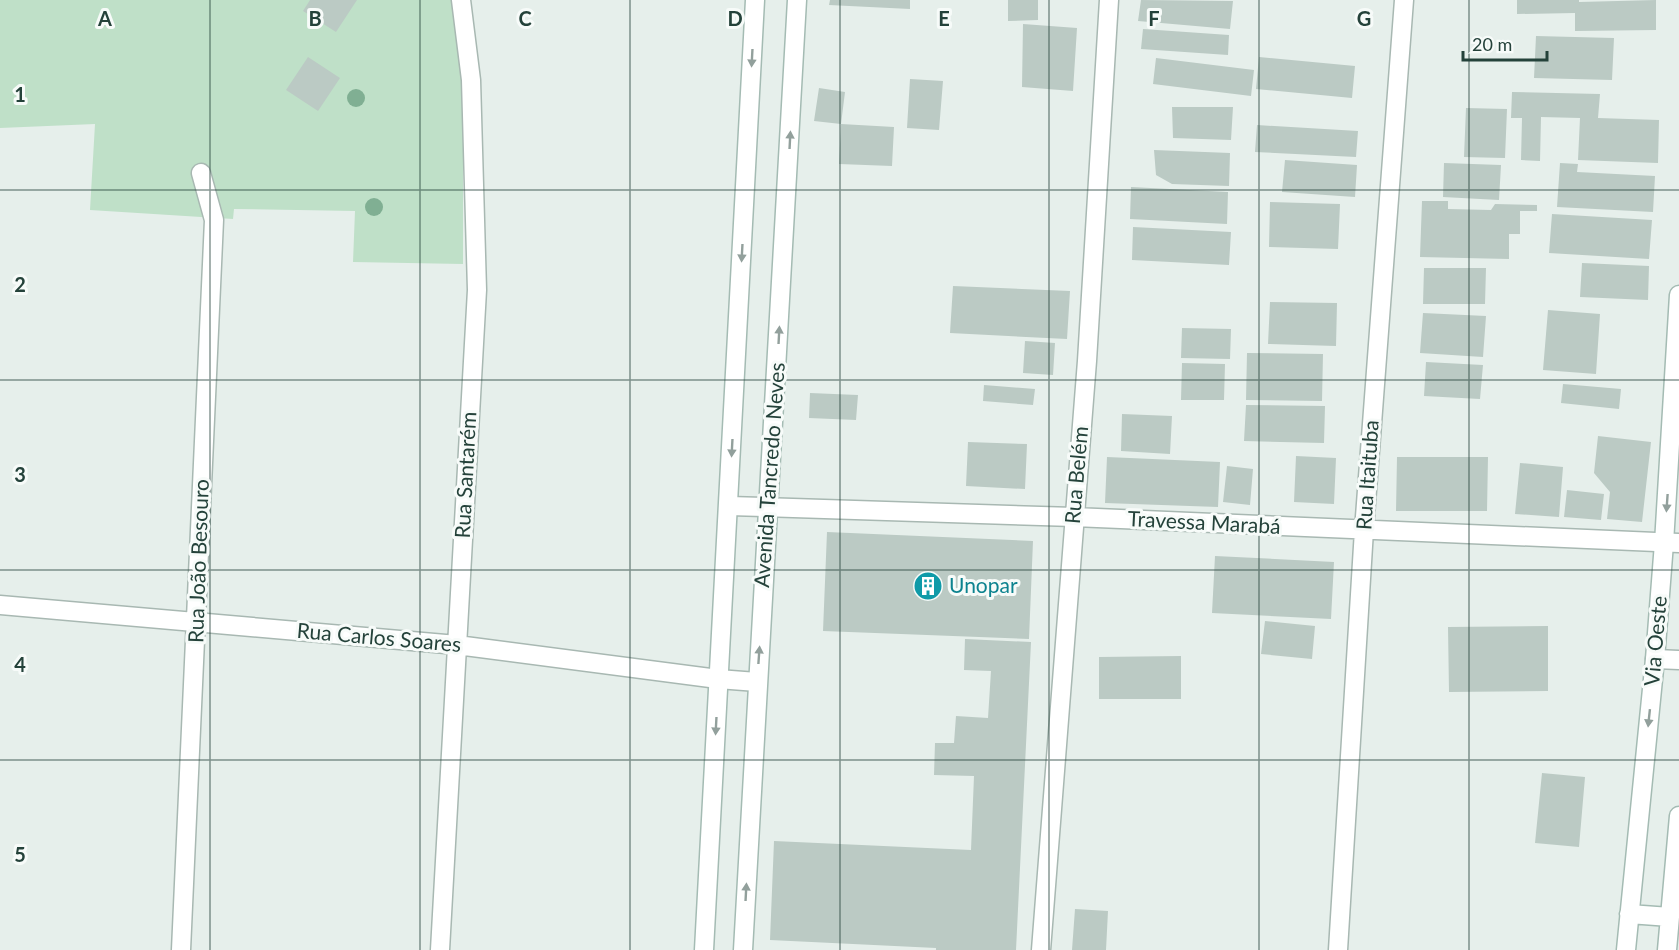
<svg xmlns="http://www.w3.org/2000/svg" width="1679" height="950" viewBox="0 0 1679 950" font-family="Lato,sans-serif">
	<rect width="100%" height="100%" fill="#e6efeb"/>
	<!-- green -->
	<path fill="#bfe0c8" d="M0,0H453L463,70V264L353,262L355,211L234,209L233,219L90,210L95,124L0,128Z"/>
	<!-- building -->
	<path fill="#bbcac4" d="M310,0H357L336,32L303,11Z
		M830,0H910V9L829,5Z
		M1008,0H1038V20L1008,21Z
		M1141,0L1233,1L1230,29L1138,21Z
		M1517,0H1579V2L1656,0V30L1575,31V13L1517,14Z
		M1023,24L1077,28L1073,91L1022,87Z
		M1143,29L1229,35L1228,55L1141,49Z
		M1536,36L1614,38L1612,80L1534,78Z
		M308,57L340,78L318,111L286,90Z
		M1259,57L1355,66L1352,98L1256,89Z
		M1156,58L1254,70L1251,96L1153,84Z
		M910,79L943,81L939,130L907,128Z
		M819,88L845,92L841,124L894,127L892,166L839,164L841,124L814,121Z
		M1512,92L1600,94L1598,118L1659,120L1658,163L1578,160L1580,118L1541,117L1540,161L1521,160L1522,118H1511Z
		M1172,107H1233L1231,140L1173,138Z
		M1466,108L1507,109L1505,158L1464,157Z
		M1257,125L1358,131L1356,157L1255,152Z
		M1154,150L1230,153L1229,186L1172,184L1156,175Z
		M1285,160L1357,165L1355,197L1282,192Z
		M1444,163L1501,165L1499,200L1443,197Z
		M1560,163L1578,164L1577,172L1655,176L1653,212L1557,207Z
		M1131,187L1228,192L1227,224L1130,219Z
		M1422,201H1448V209L1491,210L1495,204L1537,205V211H1520V234H1509V259L1420,257Z
		M1270,202L1340,204L1338,249L1269,247Z
		M1552,214L1652,220L1649,259L1549,253Z
		M1133,227L1231,232L1229,265L1132,260Z
		M1582,263L1649,266L1648,300L1580,297Z
		M1424,268H1486L1485,304H1423Z
		M953,286L1070,291L1067,339L950,333Z
		M1270,302L1337,303L1336,346L1268,344Z
		M1548,310L1600,314L1596,374L1543,370Z
		M1423,313L1486,316L1483,357L1420,353Z
		M1182,328L1231,329L1230,359L1181,358Z
		M1025,341L1055,343L1053,375L1023,373Z
		M1247,353L1323,354L1322,401L1246,400Z
		M1426,362L1483,365L1480,399L1424,396Z
		M1182,363L1225,364L1224,400H1181Z
		M1563,384L1621,389L1619,409L1561,403Z
		M984,385L1035,389L1033,405L983,401Z
		M810,393L858,395L856,420L809,418Z
		M1246,405L1325,406L1324,443L1244,441Z
		M1122,414L1172,416L1170,454L1121,451Z
		M1598,436L1651,442L1642,522L1607,519L1610,492L1594,473Z
		M968,442L1027,444L1025,489L966,486Z
		M1296,456L1336,458L1334,504L1294,502Z
		M1107,457L1220,462L1218,507L1105,503Z
		M1397,457H1488L1487,511H1396Z
		M1520,463L1563,467L1559,517L1515,514Z
		M1227,466L1253,469L1250,505L1223,502Z
		M1567,490L1604,494L1601,520L1564,517Z
		M827,532L1033,541L1029,639L823,631Z
		M1215,556L1334,562L1331,619L1212,613Z
		M1265,621L1315,626L1312,659L1261,654Z
		M1548,626V691L1449,692L1448,627Z
		M965,639L1031,642L1016,950H936V948L770,940L774,841L971,850L974,776L934,775L935,743H954L956,716L988,718L991,671L964,670Z
		M1181,656V699H1099V657Z
		M1542,773L1585,777L1579,847L1535,843Z
		M1075,909L1108,911L1106,950H1072Z"/>
	<g fill="none" stroke-linecap="round" stroke-linejoin="round">
		<!-- street casing -->
		<g stroke="#a8b8b2" stroke-width="21">
			<path id="street" d="M729,506L1074,517L1679,543
				M0,605L457,645L718,679L757,682
				M1655,659L1679,660
				M181,950L214,220L201,173
				M440,950L477,290L471,80L461,0
				M1041,950L1087,361L1109,0
				M1338,950L1364,530L1404,0"/>
		</g>
		<!-- secondary casing -->
		<g stroke="#a4bbb3" stroke-width="21">
			<path id="secondary" d="M1629,914L1670,917
				M704,950L755,0
				M743,950L797,0
				M1626,950L1655,659L1664,543L1679,295
				M1667,950L1679,816"/>
		</g>
		<!-- street -->
		<use href="#street" stroke="#fff" stroke-width="18"/>
		<!-- secondary -->
		<use href="#secondary" stroke="#fff" stroke-width="18"/>
	</g>
	<!-- trees -->
	<g fill="#80af93">
		<circle cx="356" cy="98" r="9"/>
		<circle cx="374" cy="207" r="9"/>
	</g>
	<!-- one-way arrows -->
	<defs><path id="oneway-solid" d="M-6-.8H1V-3.2L6.5 0L1 3.2V.8H-6Z" transform="scale(1.5)"/></defs>
	<g fill="#92a09c">
		<use href="#oneway-solid" transform="translate(752 58) rotate(93)"/>
		<use href="#oneway-solid" transform="translate(790 140) rotate(-87)"/>
		<use href="#oneway-solid" transform="translate(742 253) rotate(93)"/>
		<use href="#oneway-solid" transform="translate(779 335) rotate(-87)"/>
		<use href="#oneway-solid" transform="translate(732 448) rotate(93)"/>
		<use href="#oneway-solid" transform="translate(1667 503) rotate(94)"/>
		<use href="#oneway-solid" transform="translate(759 655) rotate(-86)"/>
		<use href="#oneway-solid" transform="translate(1649 718) rotate(96)"/>
		<use href="#oneway-solid" transform="translate(716 726) rotate(93)"/>
		<use href="#oneway-solid" transform="translate(746 892) rotate(-87)"/>
	</g>
	<!-- grid -->
	<path fill="none" stroke="#24423a" stroke-width="1.5" stroke-opacity="0.55" d="M210,0V950M420,0V950M630,0V950M840,0V950M1049,0V950M1259,0V950M1469,0V950M0,190H1679M0,380H1679M0,570H1679M0,760H1679"/>
	<!-- icons -->
	<defs>
		<g id="building-disc" transform="scale(1.5)"><circle r="9.5" fill="#0f9aa8" stroke="#f7fbf9"/><path d="M-4-6H4V6H1V3H-1V6H-4ZM-2.5-4.3h1.7v1.8h-1.7ZM.8-4.3h1.7v1.8H.8ZM-2.5-1h1.7V.8h-1.7ZM.8-1h1.7V.8H.8Z" fill="#fff"/></g>
	</defs>
	<g fill-rule="evenodd">
		<use href="#building-disc" x="928" y="586"/>
	</g>
	<g text-anchor="middle" stroke-width="6" stroke-linejoin="round" paint-order="stroke">
		<!-- street labels -->
		<g font-size="21" fill="#24423a" stroke="#f7fbf9">
			<text transform="translate(466 475) rotate(-87)" y="7">Rua Santarém</text>
			<text transform="translate(770 475) rotate(-86)" y="7">Avenida Tancredo Neves</text>
			<text transform="translate(1077 475) rotate(-85)" y="7">Rua Belém</text>
			<text transform="translate(1368 475) rotate(-86)" y="7">Rua Itaituba</text>
			<text transform="translate(1204 523) rotate(3)" y="7">Travessa Marabá</text>
			<text transform="translate(199 561) rotate(-88)" y="7">Rua João Besouro</text>
			<text transform="translate(379 638) rotate(5)" y="7">Rua Carlos Soares</text>
			<text transform="translate(1656 641) rotate(-85)" y="7">Via Oeste</text>
		</g>
		<!-- culture labels -->
		<g font-size="21" fill="#0d838f" stroke="#f7fbf9" text-anchor="start">
			<text x="949" y="593">Unopar</text>
		</g>
	</g>
	<g font-size="20" text-anchor="middle" font-weight="bold" fill="#24423a" stroke="#f7fbf9" stroke-width="6" stroke-linejoin="round" paint-order="stroke">
		<text x="105" y="26">A</text>
		<text x="315" y="26">B</text>
		<text x="525" y="26">C</text>
		<text x="735" y="26">D</text>
		<text x="944" y="26">E</text>
		<text x="1154" y="26">F</text>
		<text x="1364" y="26">G</text>
		<text x="20" y="102">1</text>
		<text x="20" y="292">2</text>
		<text x="20" y="482">3</text>
		<text x="20" y="672">4</text>
		<text x="20" y="862">5</text>
	</g>
	<!-- scale -->
	<path d="M1463 51v9h84v-9" fill="none" stroke="#24423a" stroke-width="3"/>
	<text x="1472" y="51" font-size="18" fill="#24423a" stroke="#f7fbf9" stroke-width="4.5" paint-order="stroke">20 m</text>
</svg>
